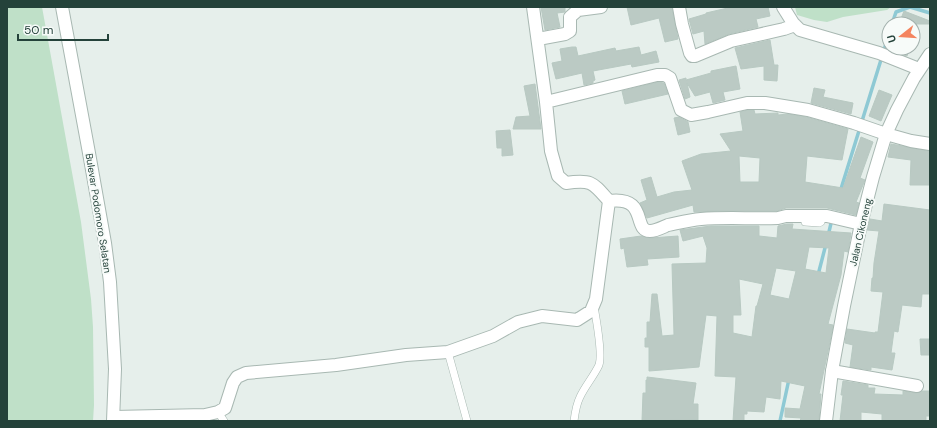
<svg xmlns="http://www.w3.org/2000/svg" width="937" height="428" viewBox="0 0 937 428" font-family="'DM Sans',sans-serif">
	<rect width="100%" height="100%" fill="#e6efeb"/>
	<!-- green -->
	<path fill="#bfe0c8" d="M7,7H42L81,222L91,299L93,327L94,405L93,421H7Z
		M795,7H891L887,10L843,17L827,22L814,20L797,15Z"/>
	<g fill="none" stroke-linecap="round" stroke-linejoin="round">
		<!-- stream -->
		<path stroke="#8ec9d4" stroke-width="3.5" d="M892,24L896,12L910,7L930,13
			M840,192L889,34
			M828,236L832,219
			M818,275L826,244
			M780,421L789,379"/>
	</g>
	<!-- building -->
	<path fill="#bbcac4" stroke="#b8c9c2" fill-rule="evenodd" d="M541,7H565V12L557,13L560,27L545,30Z
		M627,7H672L678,39L665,42L659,18L631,25Z
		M732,7H768L770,16L756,19L758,27L729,34L705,44L704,31L693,34L689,19L706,14V13Z
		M904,11L930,21V24H899Z
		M770,40L774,65H778L777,81L764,80V66L741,69L735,48Z
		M572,47H576L578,56L615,48L616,51L639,47L641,55L656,51L659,62L632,67L631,64L593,71L595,80L593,81V83L584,85L582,73L556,79L552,63L562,61L560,49Z
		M887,48H910L907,56Z
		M736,66L740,89L723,92L725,100L713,103L710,92L695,96L687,83L690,97L685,99L679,80L686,78V80L711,73V71Z
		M658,82L664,83L668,94L625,104L622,91Z
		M535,84L541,129H513L516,117L530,116L524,86Z
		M814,88L825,90L823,97L853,103L851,114L811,103Z
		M879,90L892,95L881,121L869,116Z
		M748,110H754L755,114L778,113V115L788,114L806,117L848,129L842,160L807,156L805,182L843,188L861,137L873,142L860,178L865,180L856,202L859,203L856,215L827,208H786L777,211H719L694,212L693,205L647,218L640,203L647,200L641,180L651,177L657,197L674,192L692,190L682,161L701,154L731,151L720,134L743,131L740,112ZM739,156L760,158L759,182H740Z
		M679,117L688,122L690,132L678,135L674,118Z
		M510,130L513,155L502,156V148H497L496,131Z
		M891,144L930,151V185H910L911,160L888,157Z
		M884,204L930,210V294H922L921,307L902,305L898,332L894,331L891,353H895L892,370L871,367V370L850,367L853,345L845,343L847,329L875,333V332H878L883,292L871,291L872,278H873L874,263L879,231L867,230L870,219L882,221Z
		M787,224H793L792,229L851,233L848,252L844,251L841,275L828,324L833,325V327L819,394H821L819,421H800L801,418L785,417V408L800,409L805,386L781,381L780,399L766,397L764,412L747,411V414H744V421H733L736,377L715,376L717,316L706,315L699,367L649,371V347H645V338H647V322H650L652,294H657L662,336L674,335L672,264L706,263L707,248L703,236L683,241L680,230L711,226H759V236L777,238L778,226ZM809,247L829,248L826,273L805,269ZM776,268L796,271L789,299L770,295ZM739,279L763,284L757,306H756L752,337L733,333V315H741Z
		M641,236L651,238L678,236L679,257L647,259L648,265L627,267L624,248L621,249L620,239Z
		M920,339H930V355H921Z
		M647,377L696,383L693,404H698V420L642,421L643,393H646V380H647Z
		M843,381L868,385V388H875L874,394L903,395V391L916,393L922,391H930V416H926V421H882V414L861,412V421H840L843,395H841Z"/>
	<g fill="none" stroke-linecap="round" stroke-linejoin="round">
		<!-- service casing -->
		<g stroke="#a8b8b2" stroke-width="8">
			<path id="service" d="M805,222L819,223L821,222L822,217
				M448,352L467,421
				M218,412L224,421
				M574,421C575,413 576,405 580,397C585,386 594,376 599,365C603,353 596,319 594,306"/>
		</g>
		<!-- minor casing -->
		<g stroke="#a8b8b2" stroke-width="14">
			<path id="minor" d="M679,7L682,24L690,53L692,56H695L731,41L784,29L795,25
				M783,7L793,23L800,30L879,53L919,69
				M538,39L565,34L570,31V17L578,10L601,7
				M546,102L657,75H665L670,78L681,110L691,115L708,112L747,103H765L808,110L854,123L886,134L911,141L930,144
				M609,201C649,196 632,231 650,231C656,231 663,227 668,225C678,223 690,220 701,219C725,217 753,219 778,218L786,216H827L861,224
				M832,371L917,386
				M114,417L205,415L218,412L225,408L233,383L237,377L246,373L336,365L406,355L448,352L493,336L518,322L542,316L577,320L591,311L596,299L609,201C593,183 592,179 566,183L558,176L551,151L546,102L533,7"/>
		</g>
		<!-- tertiary casing -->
		<g stroke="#a8b8b2" stroke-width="14">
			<path id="tertiary" d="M62,7L89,153L105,243L110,282L115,369L113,421
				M826,421L832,371L844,306L861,224L873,177L886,134L897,110L914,78L930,54"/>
		</g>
		<!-- service -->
		<use href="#service" stroke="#fff" stroke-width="7"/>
		<!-- minor -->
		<use href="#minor" stroke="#fff" stroke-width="12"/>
		<!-- tertiary -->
		<use href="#tertiary" stroke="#fff" stroke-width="12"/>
	</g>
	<g text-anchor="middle" stroke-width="4" stroke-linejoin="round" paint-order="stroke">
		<!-- street labels -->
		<g font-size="10" fill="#24423a" stroke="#f7fbf9">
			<text transform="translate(99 213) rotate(81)" y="4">Bulevar Podomoro Selatan</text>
			<text transform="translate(860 232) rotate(-77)" y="4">Jalan Cikoneng</text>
		</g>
	</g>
	<!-- border -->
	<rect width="937" height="428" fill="none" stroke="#24423a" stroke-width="16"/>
	<!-- north arrow -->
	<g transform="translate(901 36) rotate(253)"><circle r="19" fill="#f7fbf9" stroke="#a3b1ad"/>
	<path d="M0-3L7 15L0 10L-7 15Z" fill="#f4845f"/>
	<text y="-6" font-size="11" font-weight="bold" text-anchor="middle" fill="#24423a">U</text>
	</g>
	<!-- scale -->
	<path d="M18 34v6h90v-6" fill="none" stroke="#24423a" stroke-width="2"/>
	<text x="24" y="34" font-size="12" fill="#24423a" stroke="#f7fbf9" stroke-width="3" paint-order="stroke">50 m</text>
</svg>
